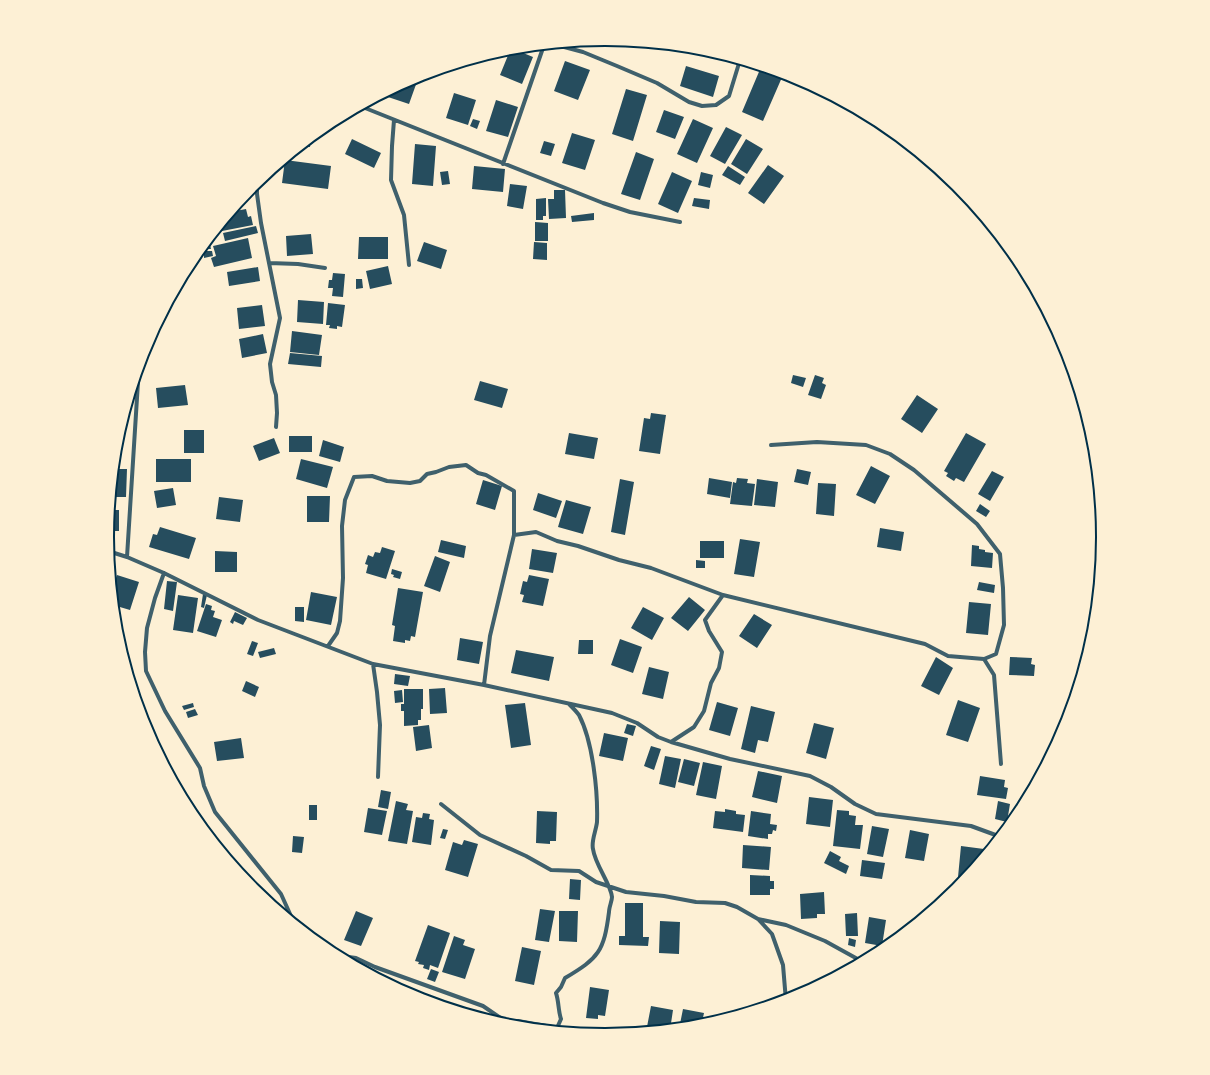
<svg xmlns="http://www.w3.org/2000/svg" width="1210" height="1075" viewBox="0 0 1210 1075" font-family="'DejaVu Sans',sans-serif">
	<rect width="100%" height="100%" fill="#fdf0d5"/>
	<!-- building -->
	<path fill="#264d5e" d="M511,48L533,57L522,84L500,75Z
		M565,61L590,70L578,100L554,91Z
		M686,66L719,76L713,97L680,86Z
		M761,67L783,75L763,121L742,112Z
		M419,76L409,104L388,97L391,90Z
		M626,89L647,95L633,141L612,134Z
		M454,93L476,100L468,125L446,118Z
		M832,96L854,108L853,110L830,100Z
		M496,100L518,107L508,137L486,131Z
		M664,110L684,117L675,139L656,132Z
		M473,119L480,121L477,129L470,126Z
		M693,119L713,128L697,163L677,154Z
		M726,127L742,135L725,164L710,156Z
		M572,133L595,140L585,170L562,163Z
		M311,137L310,147L300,146L309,139Z
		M352,139L381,153L374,168L345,154Z
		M746,139L763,149L747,174L731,164Z
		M544,141L555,144L551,156L540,153Z
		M415,144L436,146L433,186L412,184Z
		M636,152L654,159L640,200L621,194Z
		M285,160L331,166L328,189L282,183Z
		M768,165L784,176L764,204L748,193Z
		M474,166L505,169L503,192L472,189Z
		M728,166L745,177L740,185L722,175Z
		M448,171L450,184L442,185L440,172Z
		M672,172L692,181L678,213L658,204Z
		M701,172L713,175L710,188L698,185Z
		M510,184L527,186L523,209L507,206Z
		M554,190H565L566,218L549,219L548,199H554Z
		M546,198V216H543V220H536V199Z
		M694,198L710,200L709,209L692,206Z
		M246,209L248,217L251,216L253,225L222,231L221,224L230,212Z
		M594,213V220L572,222L571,216Z
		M535,222L548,223V241H535Z
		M256,226L258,233L225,241L223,233Z
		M311,234L313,254L287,256L286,236Z
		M359,237H388V259H358Z
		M248,238L252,258L214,267L211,258L216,256L213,246Z
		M207,240H209L211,249H203V245Z
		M424,242L447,250L441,269L417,261Z
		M534,242L547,243V260L533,259Z
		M204,251H212L213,256L204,258Z
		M388,266L392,284L370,289L366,271Z
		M258,267L260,281L229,286L227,272Z
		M333,273L345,274L343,297L332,296L333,288H328L329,280H332Z
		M356,279H362L363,288L356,289Z
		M298,300L324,302L323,324L297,322Z
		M328,303L345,305L342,327L337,326V329L329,328L330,325H326Z
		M262,305L265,326L239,329L237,308Z
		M292,331L322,335L319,355L290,352Z
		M263,334L267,353L242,358L239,339Z
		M290,353L322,356L321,367L288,364Z
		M793,375L806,378L803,387L791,383Z
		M815,375L824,378L822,383L826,385L821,399L808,395Z
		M480,381L508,389L502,408L474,400Z
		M185,385L188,405L158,408L156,388Z
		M917,395L938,409L922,433L901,419Z
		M651,413L666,415L660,454L639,451L644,418L650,419Z
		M184,430H204V453H184Z
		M569,433L598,438L594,459L565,454Z
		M966,433L986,444L964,482L956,478L954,481L946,476L948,473L944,471Z
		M117,436H123L122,451L115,450Z
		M289,436H312V452H289Z
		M274,438L280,453L259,461L253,446Z
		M323,440L344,447L340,462L319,456Z
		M156,459H191V482H156Z
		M301,459L333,467L327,488L296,479Z
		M871,466L890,476L875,504L856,495Z
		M113,469H127L126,497H110Z
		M797,469L811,472L808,485L794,482Z
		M992,471L1004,477L990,501L978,494Z
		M709,478L732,482L730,498L707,494Z
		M737,478L748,479L747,483L755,484L752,506L730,504L733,482L736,483Z
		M620,479L634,482L625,535L611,532Z
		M757,479L778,482L775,507L754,505Z
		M483,480L502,486L495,510L476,504Z
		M818,483L836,484L834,516L816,514Z
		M173,488L176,505L157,508L154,491Z
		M538,493L562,501L556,518L533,510Z
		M307,496H330L329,522H307Z
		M219,497L243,500L240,522L216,519Z
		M566,500L591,507L583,534L558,527Z
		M980,504L990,511L986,517L976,511Z
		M109,510H119V531H107Z
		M160,527L196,538L189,559L149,547L153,534L157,535Z
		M880,528L904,532L901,551L877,547Z
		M740,539L760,542L754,577L734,574Z
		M441,540L466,546L464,558L438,552Z
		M700,541H724V558H700Z
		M972,545L979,546V549L985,550V552L993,553L992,568L971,566Z
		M382,547L395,551L386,579L366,573L368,565L365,564L368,555L373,557L375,552L380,553Z
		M532,549L557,553L553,573L529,569Z
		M215,551L237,552V572H215Z
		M435,556L450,562L440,592L424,586Z
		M696,560L705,561V568H696Z
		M392,569L402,572L400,579L393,577L394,575L391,574Z
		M117,575L139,582L130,610L113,605L112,590Z
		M529,575L549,579L543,606L522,602L524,595L520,594L523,581L527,582Z
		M167,581L177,582L173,611L164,609Z
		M979,582L995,585L994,593L977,590Z
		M398,588L423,592L415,637L411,636L410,641L405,640V643L393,641L395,626L392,625Z
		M311,592L337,597L331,625L306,620Z
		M203,594L207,595L204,608L201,607Z
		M178,595L198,598L193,633L173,630Z
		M689,597L705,610L688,631L671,618Z
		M969,602L991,604L988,635L966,633Z
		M206,604L212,606L211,610L215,611L213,617L222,620L216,637L197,631Z
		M295,607H304V622L295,621Z
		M643,607L664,618L652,640L631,628Z
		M235,612L247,618L243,625L234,621L233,624L230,622Z
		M754,614L772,625L757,648L739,636Z
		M460,638L483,642L479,664L457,660Z
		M620,639L642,647L633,673L611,665Z
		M579,640H593V654H578Z
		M252,641L258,643L253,656L247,654Z
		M274,648L276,654L260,658L258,652Z
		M516,650L554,657L549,681L511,673Z
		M936,657L953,668L939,695L921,686Z
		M1010,657L1032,658L1031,664L1035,665L1034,676L1009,675Z
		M649,667L669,672L663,699L642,694Z
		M395,674L410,676L408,686L394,684Z
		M246,681L259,687L255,697L242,691Z
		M445,688L447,713L430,714L429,689Z
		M404,689H423V709H421V720H418V725L404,726V711H401V704H404Z
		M402,690L403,702L395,703L394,691Z
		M958,700L980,708L968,742L946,735Z
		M717,702L738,708L730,736L709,730Z
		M193,703L194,707L184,710L182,706Z
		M525,703L531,745L511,748L505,705Z
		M751,706L775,712L768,742L758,740L755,753L741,749Z
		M195,709L198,715L188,718L186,712Z
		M814,723L834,728L826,759L806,753Z
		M627,724L636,726L633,736L624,733Z
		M429,725L432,748L416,751L413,727Z
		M604,733L628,738L623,761L599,756Z
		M241,738L244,758L217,761L214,742Z
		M651,746L661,749L654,770L644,766Z
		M665,756L681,759L675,788L659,784Z
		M684,759L700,763L694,786L678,782Z
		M703,762L722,766L716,799L696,795Z
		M758,771L782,776L777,803L752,797Z
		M980,776L1005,780L1004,787L1008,788L1006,799L977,795Z
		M381,790L391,792L388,809L378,807Z
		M809,797L833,800L830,827L806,824Z
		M396,801L408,804L406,810L413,811L407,844L388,841Z
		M998,801L1010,804L1007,822L995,819Z
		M309,805H317V820H309Z
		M368,808L387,811L382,835L364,832Z
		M725,809L736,811V814L745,815L743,832L713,828L715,811L725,812Z
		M837,810L849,811V815L856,816L855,825H863L860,849L833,846Z
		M537,811L557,812L556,841H550V844L536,843Z
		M751,811L771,814L770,824L777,825L776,831L773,830L772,834H768V839L748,836Z
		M423,813L430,814L429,819L434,820L431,845L412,842L416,817L422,818Z
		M872,826L889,829L883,857L867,854Z
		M443,829L448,830L445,839L440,838Z
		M910,830L929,834L924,861L905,858Z
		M213,832L223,851L221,852L207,835Z
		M293,836L304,837L302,853L292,852Z
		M464,840L478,844L468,877L445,870L453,842L462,845Z
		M743,845L771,847L769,870L742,868Z
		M961,846L984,849L983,859L967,878L958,877Z
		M830,851L841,857L839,861L849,866L846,874L824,863Z
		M862,860L885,863L882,879L860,876Z
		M750,875L770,876V881H774V889H770V895H750Z
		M570,879L581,880L580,900L569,899Z
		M824,892L825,914H817V918L801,919L800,894Z
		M625,903H643V937H649L648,946L619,945V936H625Z
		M540,909L555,911L549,942L535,940Z
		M356,911L373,918L361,946L344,940Z
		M559,911H578L577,942L559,941Z
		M857,913L858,936H846L845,914Z
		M869,917L886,920L882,946L865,943Z
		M660,921L680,922L679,954L659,953Z
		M428,925L450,933L438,968L430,965L429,970L423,968L424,965L418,964L419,962L415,961Z
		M454,936L465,940L463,945L475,949L465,979L442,972Z
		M849,938L856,940L855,947L848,945Z
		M522,947L541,951L534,985L515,981Z
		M431,969L439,972L435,982L427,979Z
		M590,987L609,990L605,1016L598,1015V1019L586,1018Z
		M651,1006L673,1010L670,1030L646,1032Z
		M683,1009L704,1013L701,1027L679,1029Z"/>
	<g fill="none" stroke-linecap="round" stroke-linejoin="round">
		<!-- minor -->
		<path stroke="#3f606c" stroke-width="4" d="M553,44L583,52L617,66L657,83L689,102L702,106L716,105L729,96L740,60
			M360,106L603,203L630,212L680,222
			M394,120L392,146L391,180L404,215L409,265
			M503,164L544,45
			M257,182V194L261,223L280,318L270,364L272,382L276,395L277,413L276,427
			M269,263L298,264L325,268
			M108,551L127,557L164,573L258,620L373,664L484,685L612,713L637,723L658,737L671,742L730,759L810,776L831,787L855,804L876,814L971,826L1001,837
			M127,557L139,366
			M164,573L155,598L147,628L145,652L146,671L165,711L200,768L204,786L215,812L281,894L295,925
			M328,646L337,633L340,621L343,578L342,526L345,500L354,477L372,476L387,481L410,483L420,481L427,474L436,472L449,467L466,465L478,473L486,475L514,491V535
			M984,659L994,675L1001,764
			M373,664L377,692L380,725L378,777
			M484,685L490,636L514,535L536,532L557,541L578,546L619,560L651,568L723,595L925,644L948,656L984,659L996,654L1004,625L1003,588L1000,554L977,524L914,470L890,454L866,445L817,442L771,445
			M671,742L694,727L704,711L711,683L719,668L722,652L709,631L705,620L723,595
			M441,804L480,835L526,856L551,870L579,871L596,882L626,892L664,896L696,902L725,903L737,907L758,919L772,934L783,965L786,1001
			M758,919L786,925L825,941L863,962
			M334,955L356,958L375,967L483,1006L505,1021H518L597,1035
			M557,1028L561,1019C558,1010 559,1002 556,993L561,987L565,978C599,958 604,951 609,912C609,907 612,901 612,897C611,884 595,865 593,849C591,841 596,831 597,822C598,792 593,742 579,715C576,711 572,707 569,704"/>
	</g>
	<!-- crop -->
	<path d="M0 0H1210V1075H0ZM114 537a491 491 0 1 1 982 0a491 491 0 1 1-982 0Z" fill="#fdf0d5" fill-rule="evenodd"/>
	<path fill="none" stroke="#003049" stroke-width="2" d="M114 537a491 491 0 1 1 982 0a491 491 0 1 1-982 0Z"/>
</svg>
